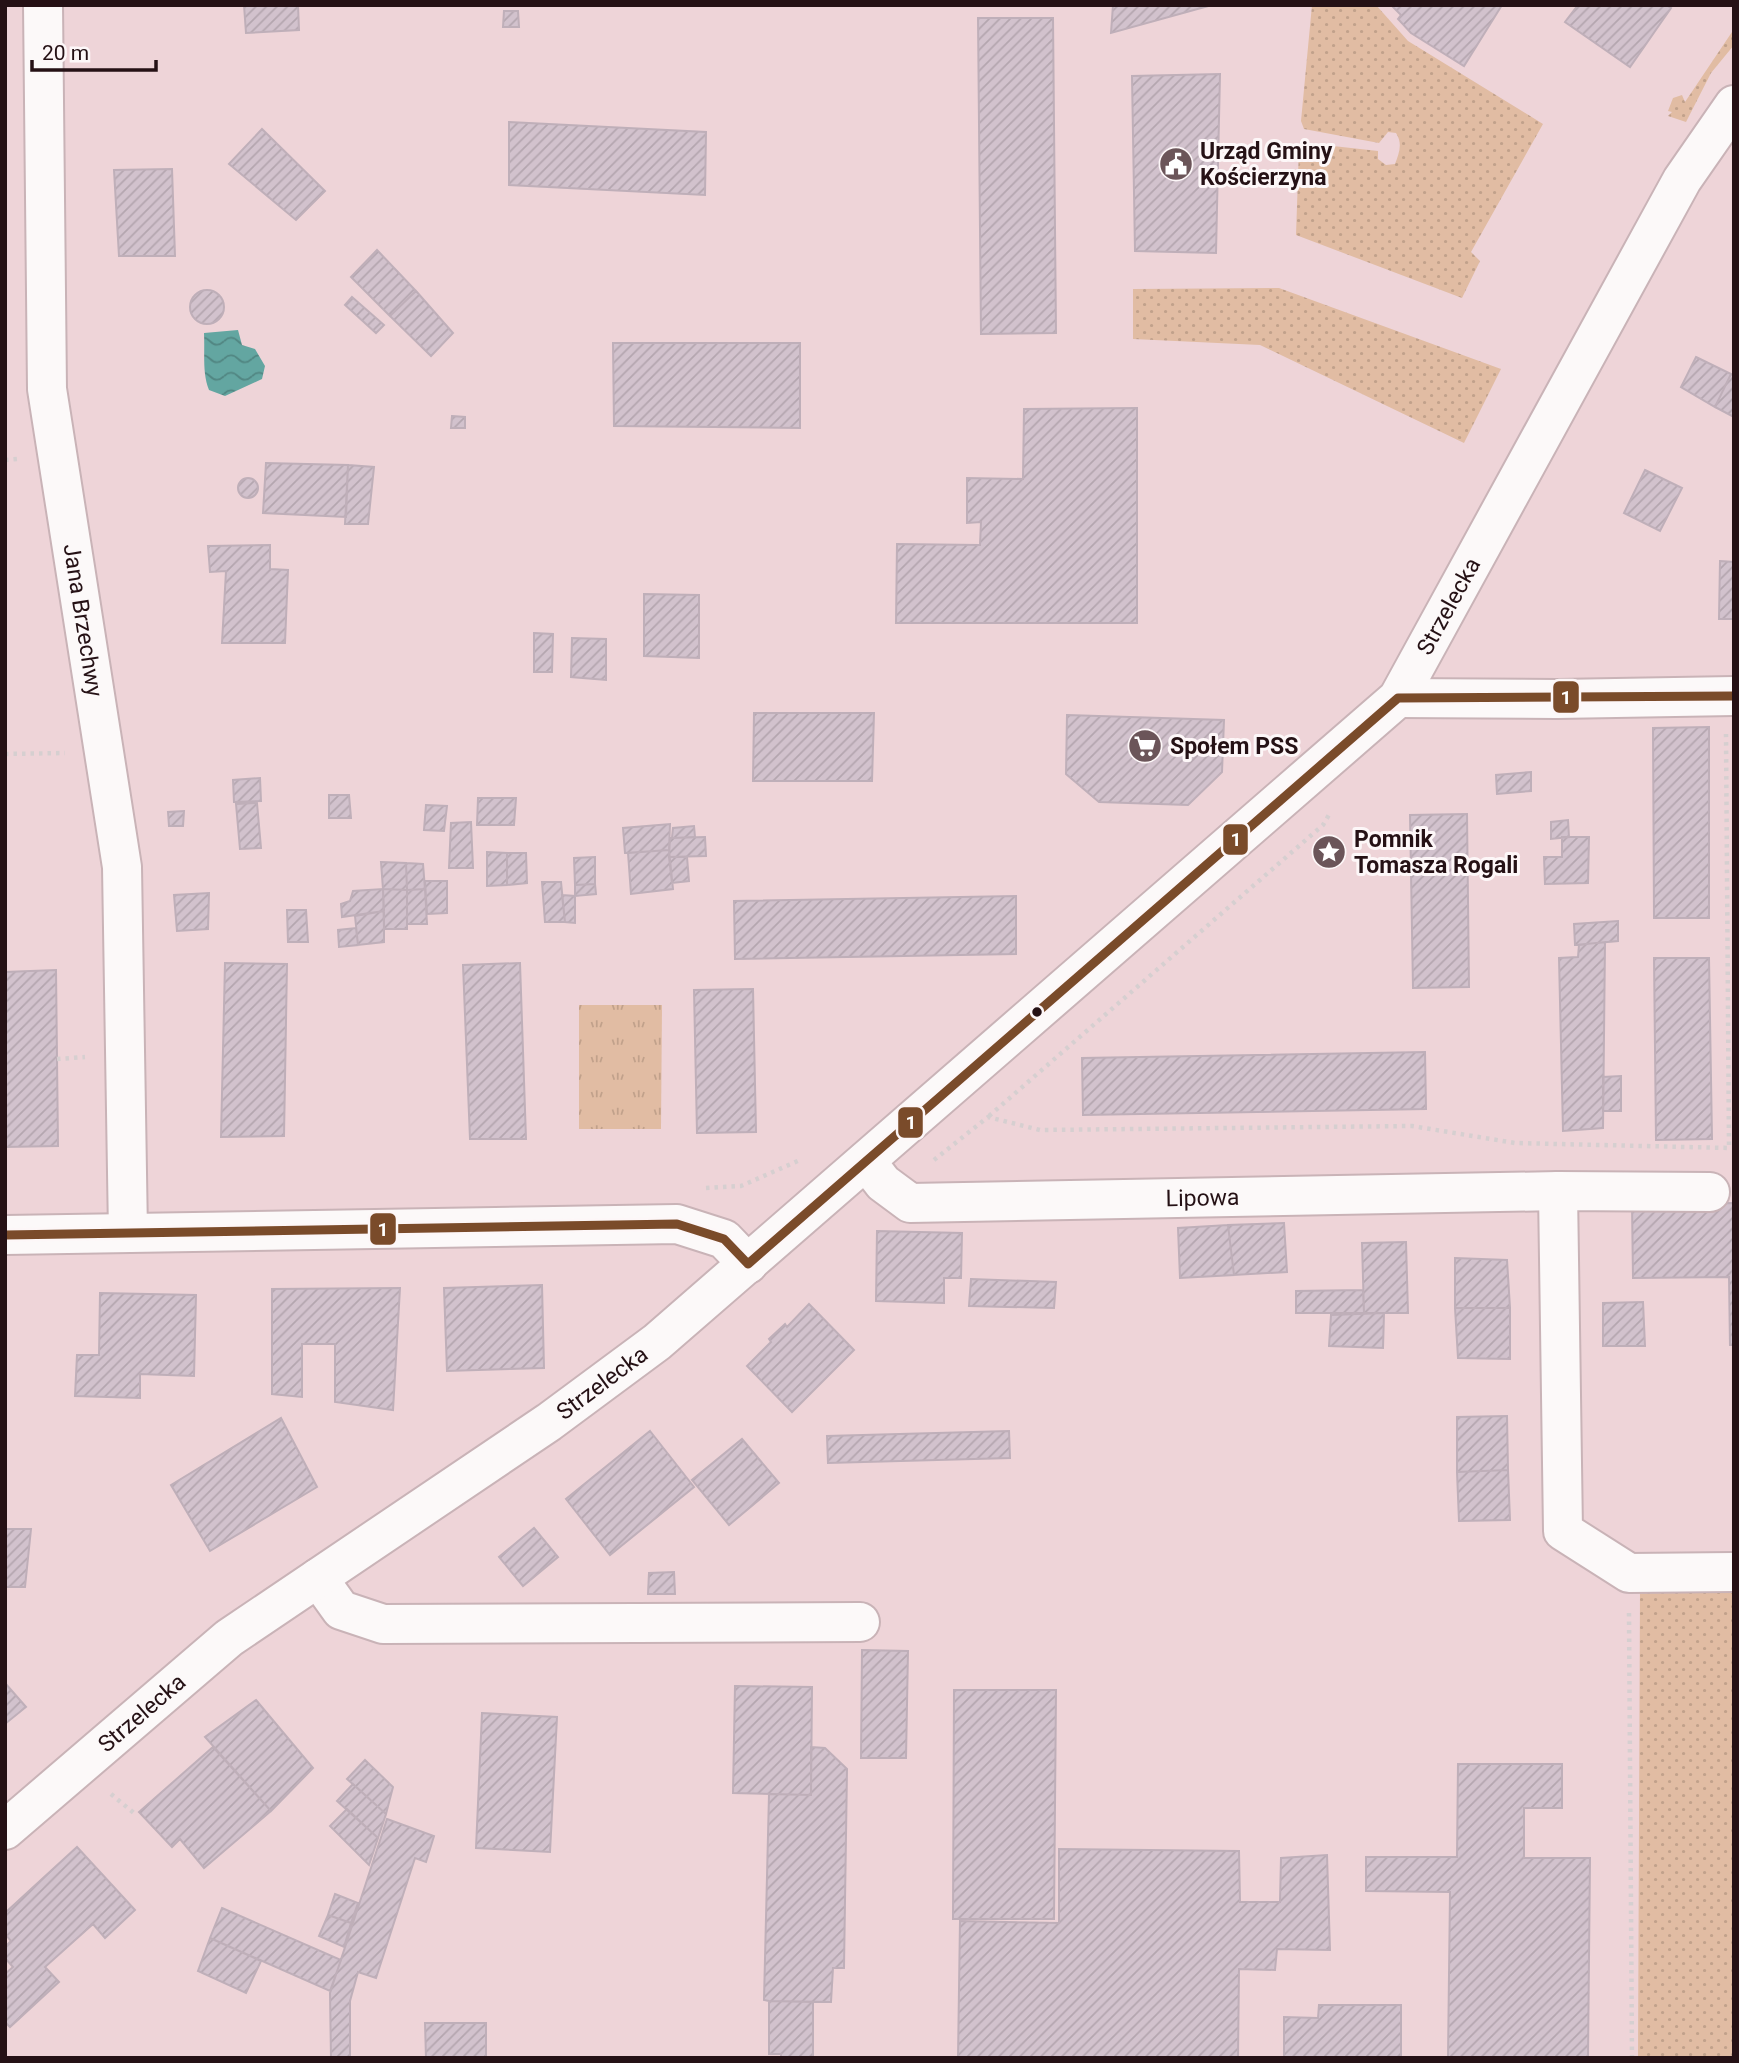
<svg xmlns="http://www.w3.org/2000/svg" width="1739" height="2063" viewBox="0 0 1739 2063" font-family="Roboto,sans-serif">
	<defs>
		<pattern id="grass-dots" width="8" height="8" patternUnits="userSpaceOnUse" patternTransform="scale(1.75)"><rect width="8" height="8" fill="#e1bca3"/><path d="M2 2h.1M6 6h.1" fill="none" stroke="#c1a18b" stroke-width="1.8" stroke-linecap="round"/></pattern>
		<pattern id="park-tufts" width="24" height="20" patternUnits="userSpaceOnUse" patternTransform="scale(1.75)"><rect width="24" height="20" fill="#e1bca3"/><path d="M3 7l-1-3M5 7V3M7 7l1-3M15 17l-1-3M17 17v-4M19 17l1-3" fill="none" stroke="#c1a18b"/></pattern>
		<pattern id="water-waves" width="16" height="10" patternUnits="userSpaceOnUse" patternTransform="scale(1.75)"><rect width="16" height="10" fill="#63a6a1"/><path d="M0 5q4-4 8 0t8 0" fill="none" stroke="#518682"/></pattern>
		<pattern id="building-hatch" width="6" height="6" patternUnits="userSpaceOnUse" patternTransform="scale(1.75)"><rect width="6" height="6" fill="#d2c2cd"/><path d="M-1 1l2-2M0 6l6-6M5 7l2-2" fill="none" stroke="#b4a6af"/></pattern>
	</defs>
	<rect width="100%" height="100%" fill="#eed4d8"/>
	<!-- grass -->
	<path fill="url(#grass-dots)" d="M1312,5H1376L1408,41L1543,124L1471,252L1480,261L1462,298L1296,235L1299,147L1306,143L1378,151V159L1386,165L1395,164C1399,153 1403,144 1396,133L1388,132L1379,143L1304,129L1301,121Z
		M1734,29V45L1711,73L1686,122L1668,116L1672,112L1668,111L1673,98L1682,95L1685,102Z
		M1279,288L1501,369L1464,443L1260,345L1133,339V289Z
		M1734,1586V2058H1638L1640,1588Z"/>
	<!-- park -->
	<path fill="url(#park-tufts)" d="M579,1005H662L661,1129H579Z"/>
	<!-- water -->
	<path fill="url(#water-waves)" d="M238,330L242,345L255,349L265,366L262,379L225,396L209,390C202,373 205,353 204,333Z"/>
	<!-- building -->
	<path fill="url(#building-hatch)" stroke="#bfafb9" stroke-width="2" d="M244,5H298L299,30L246,33Z
		M1113,5H1212L1111,33Z
		M1391,5H1502L1464,66L1411,33L1398,19L1401,15Z
		M1578,5H1666L1671,8L1630,67L1565,22Z
		M504,11H518L519,27H503Z
		M978,18H1053L1056,333L981,334Z
		M1220,74L1216,253L1135,251L1132,76Z
		M509,122L706,132L705,195L509,185Z
		M262,129L325,191L296,220L229,164Z
		M172,169L175,256H119L114,170Z
		M377,250L416,291L390,316L351,277Z
		M190 307a17 17 0 1 1 34 0a17 17 0 1 1-34 0Z
		M416,291L453,333L431,356L390,316Z
		M352,297L384,325L376,333L345,305Z
		M613,343H800V428L614,426Z
		M1696,357L1731,374L1715,407L1681,387Z
		M1731,374L1734,376V417L1715,407Z
		M1137,408V623H896L897,544L980,545L981,522L967,523V478L1023,479L1024,409Z
		M452,416L465,417V428H451Z
		M266,463L348,465L346,517L263,513Z
		M348,465L374,467L368,524H345Z
		M1645,470L1682,488L1660,531L1624,513Z
		M238 488a10 10 0 1 1 20 0a10 10 0 1 1-20 0Z
		M270,545V569L288,570L285,643H222L226,571L210,572L208,546Z
		M1720,561L1734,562V619H1719Z
		M644,594L699,595V658L644,656Z
		M534,633L553,634L552,672H534Z
		M572,638L606,639V680L571,677Z
		M754,713H874L872,781H753Z
		M1067,715L1224,720L1222,772L1188,805L1099,802L1066,774Z
		M1709,727V918H1654L1653,728Z
		M1531,772V791L1497,794L1496,775Z
		M260,778L261,801L234,802L233,780Z
		M329,795H349L351,818H329Z
		M478,798H516L514,825H477Z
		M257,803L261,848L240,849L236,804Z
		M426,805L447,806L444,831L424,830Z
		M184,811L183,826H169L168,812Z
		M1467,814L1469,987L1413,988L1410,815Z
		M1568,820L1569,837L1551,839V822Z
		M471,822L473,868H449L451,823Z
		M670,824L669,850L625,853L623,828Z
		M694,826L695,837L672,838L673,828Z
		M705,837L706,856L669,857L670,838Z
		M1562,837H1589L1588,883L1545,884L1544,857H1562Z
		M669,850L673,889L631,894L628,853Z
		M487,852L507,853V885L487,886Z
		M507,853H526L527,883L507,885Z
		M595,857V884L575,885L574,858Z
		M669,857H687L689,881L672,883Z
		M381,862L406,863L407,890L383,889Z
		M406,863L423,864L425,889L407,890Z
		M425,881H447V913L427,914Z
		M542,882H561L565,922H545Z
		M595,884L596,894L575,896V885Z
		M383,889L407,890V929H384Z
		M383,889L384,911L342,917L341,904L350,901L353,891Z
		M425,889L427,924H407V890Z
		M209,893L208,929L177,931L174,895Z
		M562,895L575,896V923L565,922Z
		M1016,896V954L735,959L734,901Z
		M287,910H306L308,942H288Z
		M384,911V942L358,945L355,916Z
		M1618,921V941L1575,945L1574,924Z
		M356,928L358,945L339,947L338,930Z
		M1605,942L1603,1128L1563,1131L1559,958L1578,957L1579,945Z
		M1654,958H1709L1712,1139L1656,1140Z
		M225,963L287,964L284,1136L221,1137Z
		M520,963L526,1139H470L463,965Z
		M56,970L58,1146L5,1147V972Z
		M753,989L756,1132L697,1133L694,990Z
		M1425,1052L1426,1109L1083,1115L1082,1058Z
		M1621,1076V1111H1603V1077Z
		M1734,1203V1345H1730L1729,1277L1633,1278L1632,1204Z
		M1284,1223L1287,1272L1234,1275L1228,1225Z
		M1228,1225L1234,1275L1180,1278L1178,1228Z
		M877,1231L962,1233L961,1278H944V1303L876,1301Z
		M1406,1242L1408,1313H1364L1362,1243Z
		M1455,1258L1507,1260L1510,1308H1455Z
		M971,1279L1056,1282L1054,1308L969,1306Z
		M542,1285L544,1368L447,1371L444,1288Z
		M400,1288L393,1410L335,1402V1344H302V1397L272,1394V1289Z
		M1363,1290L1364,1313H1296V1291Z
		M100,1293L196,1295L194,1376L140,1374V1398L75,1396L77,1355H99Z
		M1643,1302L1645,1346H1603V1303Z
		M809,1304L854,1350L792,1412L747,1366L771,1342L769,1339L785,1324L787,1327Z
		M1455,1308H1510V1359L1458,1358Z
		M1384,1313L1383,1348L1329,1346L1331,1315Z
		M1507,1416L1508,1470L1457,1472V1417Z
		M281,1418L317,1487L210,1551L171,1485Z
		M650,1431L694,1487L610,1555L566,1499Z
		M1009,1431L1010,1458L828,1463L827,1436Z
		M742,1439L779,1483L729,1525L692,1480Z
		M1508,1470L1510,1520L1459,1521L1457,1472Z
		M534,1528L558,1557L523,1586L499,1557Z
		M5,1529H31L25,1587H5Z
		M674,1572L675,1594H648L649,1573Z
		M862,1650L908,1651L906,1758H861Z
		M5,1683L26,1707L5,1724Z
		M735,1686L812,1687L811,1795L733,1793Z
		M954,1690H1056L1054,1919H953Z
		M256,1700L313,1768L271,1811L205,1737Z
		M482,1713L557,1717L550,1852L476,1848Z
		M213,1747L271,1811L204,1868L180,1839L172,1847L139,1812Z
		M811,1747L825,1748L847,1769L844,1968H833L831,2002L769,2001L764,2000L769,1794L811,1795Z
		M365,1760L393,1787L386,1814L347,1779Z
		M1458,1764H1562V1808H1524V1858H1590L1588,2058H1448L1450,1892L1366,1891V1857H1457Z
		M353,1784L386,1814L378,1838L337,1801Z
		M347,1809L378,1838L369,1865L330,1826Z
		M387,1819L434,1836L426,1862L415,1858L376,1978L358,1972L350,2001V2058H331L330,1993Z
		M77,1847L135,1910L105,1938L93,1924L45,1967L59,1982L10,2027L5,2022V1974L13,1967L5,1958V1947L11,1941L5,1934V1913Z
		M1059,1849L1239,1851L1240,1902H1280L1281,1858L1327,1855L1330,1950L1277,1949L1275,1970L1239,1969L1238,2058H958L960,1921L1059,1923Z
		M335,1894L358,1903L351,1923L328,1915Z
		M222,1908L341,1960L330,1991L210,1938Z
		M328,1915L351,1923L344,1947L319,1936Z
		M210,1938L261,1961L246,1993L198,1971Z
		M769,2001L813,2002V2058H781V2054H769Z
		M1319,2005H1401V2058H1284V2017L1318,2018Z
		M425,2023H486V2058H426Z"/>
	<g fill="none" stroke-linecap="round" stroke-linejoin="round">
		<!-- minor casing -->
		<g stroke="#c9b3b7" stroke-width="42">
			<g id="minor">
				<path id="s1" d="M43,5L47,389L122,867L128,1233"/>
				<path d="M1398,698L1557,699L1734,696"/>
				<path id="s2" d="M866,1161L883,1183L910,1203L1558,1191L1710,1192"/>
				<path d="M1558,1191L1563,1531L1629,1573L1734,1572"/>
				<path d="M5,1235L677,1224L724,1239L748,1264"/>
				<path d="M318,1578L341,1610L383,1624L860,1622"/>
				<path id="s3" d="M5,1830L229,1638L549,1422L657,1342L1398,698L1682,180L1734,105"/>
			</g>
		</g>
		<!-- path -->
		<path stroke="#d6cfd0" stroke-width="4.5" stroke-dasharray="3.5 5" stroke-linecap="butt" d="M5,460L17,459
			M5,754L65,753
			M57,1059L85,1057
			M989,1116L1323,825L1330,813
			M934,1160L988,1117L1040,1130L1412,1126L1515,1143L1729,1148L1726,734
			M706,1188L741,1186L800,1160
			M1629,1613L1632,2058
			M111,1794L135,1814"/>
		<!-- minor -->
		<use href="#minor" stroke="#fcf9f9" stroke-width="38"/>
		<!-- bus-1 casing -->
		<g stroke="#fdf7f8" stroke-width="14">
			<path id="bus-1" d="M1398,698L1734,696
				M5,1235L677,1224L724,1239L748,1264
				M748,1264L1398,698"/>
		</g>
		<!-- bus-1 -->
		<use href="#bus-1" stroke="#7a4b2a" stroke-width="9"/>
	</g>
	<!-- icons -->
	<defs>
		<g id="civic-disc" transform="scale(1.75)"><circle r="9.5" fill="#6b5559" stroke="#fdf7f8"/><path d="M-.6-6.5H3V-4.5H.6V-3L4-1V1h2V6H-6V1h2V-1L-.6-3ZM-1.2 2.5V6h2.4V2.5Z" fill="#fff"/></g>
		<g id="supermarket-disc" transform="scale(1.75)"><circle r="9.5" fill="#6b5559" stroke="#fdf7f8"/><path d="M-6-5.5h2.5l.6 2H6L4.5 2H-2.5L-4.4-4H-6ZM-1.5 3.2a1.3 1.3 0 1 0 .1 0ZM3 3.2a1.3 1.3 0 1 0 .1 0Z" fill="#fff"/></g>
		<g id="sight-disc" transform="scale(1.75)"><circle r="9.5" fill="#6b5559" stroke="#fdf7f8"/><path d="M0-6L1.8-2.2L6-1.7L2.9 1.2L3.7 5.4L0 3.3L-3.7 5.4L-2.9 1.2L-6-1.7L-1.8-2.2Z" fill="#fff"/></g>
	</defs>
	<g fill-rule="evenodd">
		<use href="#civic-disc" x="1176" y="164"/>
		<use href="#supermarket-disc" x="1145" y="746"/>
		<use href="#sight-disc" x="1329" y="852"/>
	</g>
	<!-- markers -->
	<circle fill="#251115" stroke="#fdf7f8" stroke-width="2.5" cx="1037" cy="1012" r="6"/>
	<g text-anchor="middle" stroke-width="6" stroke-linejoin="round" paint-order="stroke">
		<!-- poi labels -->
		<g font-size="23" font-weight="bold" fill="#251115" stroke="#fdf7f8" text-anchor="start">
			<text x="1200" y="159">Urząd Gminy<tspan x="1200" dy="26">Kościerzyna</tspan></text>
			<text x="1170" y="754">Społem PSS</text>
			<text x="1354" y="847">Pomnik<tspan x="1354" dy="26">Tomasza Rogali</tspan></text>
		</g>
		<!-- street labels -->
		<g font-size="23" fill="#251115" stroke="#fdf7f8">
			<text dy="8" stroke="none"><textPath href="#s3" startOffset="1902">Strzelecka</textPath></text>
			<text dy="8" stroke="none"><textPath href="#s1" startOffset="618">Jana Brzechwy</textPath></text>
			<text dy="8" stroke="none"><textPath href="#s2" startOffset="354">Lipowa</textPath></text>
			<text dy="8" stroke="none"><textPath href="#s3" startOffset="747">Strzelecka</textPath></text>
			<text dy="8" stroke="none"><textPath href="#s3" startOffset="180">Strzelecka</textPath></text>
		</g>
	</g>
	<g stroke="#fdf7f8" stroke-width="2.5">
		<rect x="1552" y="680" width="28" height="34" rx="7" fill="#7a4b2a"/>
		<rect x="1222" y="823" width="27" height="33" rx="7" fill="#7a4b2a"/>
		<rect x="897" y="1106" width="27" height="33" rx="7" fill="#7a4b2a"/>
		<rect x="369" y="1212" width="28" height="34" rx="7" fill="#7a4b2a"/>
	</g>
	<g font-size="19" text-anchor="middle" font-weight="bold" fill="#fff">
		<text x="1566" y="704">1</text>
		<text x="1236" y="846">1</text>
		<text x="911" y="1129">1</text>
		<text x="383" y="1236">1</text>
	</g>
	<!-- border -->
	<rect width="1739" height="2063" fill="none" stroke="#251115" stroke-width="14"/>
	<!-- scale -->
	<path d="M32 60v10h124v-10" fill="none" stroke="#251115" stroke-width="3.5"/>
	<text x="42" y="60" font-size="21" fill="#251115" stroke="#fdf7f8" stroke-width="5" paint-order="stroke">20 m</text>
</svg>
